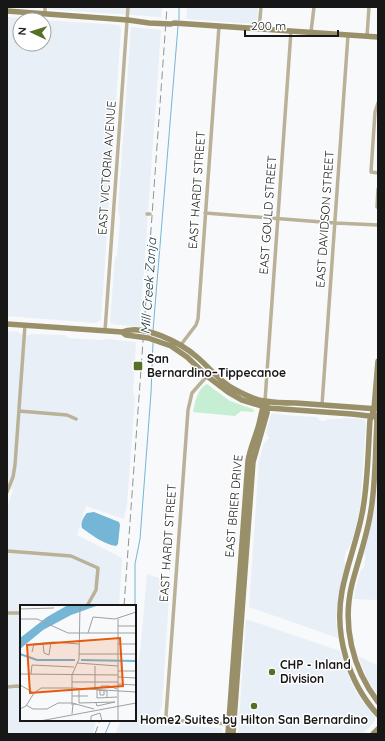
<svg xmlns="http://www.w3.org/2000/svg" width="385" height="741" viewBox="0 0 385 741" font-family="Quicksand,sans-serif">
	<rect width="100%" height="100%" fill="#f8f9fa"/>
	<!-- built -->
	<path fill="#e9eff6" d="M49,7H162L161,17L48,9Z
		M187,7H258L257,21L254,24L186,19Z
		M7,17L43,20H20V44H44V20L119,25L121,29L101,320L96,323L7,316Z
		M131,27L161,30L140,326L139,327L112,324L110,322L115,257L117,256L120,220L118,209Z
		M7,331L18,332L20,334L30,335L31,334L65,335L69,338L99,340L107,339L136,342L133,392L135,397L127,504L124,519L86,506L77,535L122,558L119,606H21V720H96L93,734H7V508L13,490L7,487Z
		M274,413L283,415L317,417L320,421H325L328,419H339L347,418L364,419L366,423L360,509L353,537L348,549L346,551L344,561L346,564L338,596L336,622L338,638L249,607L259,460L264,443L269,438L266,433L271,414Z
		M378,470V600L354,599L355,591L361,570L364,567L366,556L364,554L375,507Z
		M147,574L170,582L162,706L158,715L159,720L165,725L170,726L179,725L221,728L223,731V734H115L121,720H135V672L140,654Z
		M246,619L340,651L350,679L357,694L375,717V721L363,734H238Z
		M358,656L378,666V696L368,681Z"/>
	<!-- green -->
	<path fill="#c6eed3" d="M207,384L230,401L253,409L254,412L241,411L235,416L193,412C195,402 197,389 207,384Z"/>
	<!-- water -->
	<path fill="#75b5d5" d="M94,512L119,522L120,525L118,544L116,546C103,544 92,535 82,528C80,523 84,516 87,513Z"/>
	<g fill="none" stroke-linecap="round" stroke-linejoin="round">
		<!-- stream -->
		<path stroke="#75b5d5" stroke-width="1" d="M179,20V7
			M153,331L178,26
			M135,614V564L140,539L151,393L153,343
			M105,734L111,720"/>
		<!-- street -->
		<path stroke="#b9b198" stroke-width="3.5" d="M45,14V7
			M259,29L261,7
			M311,32L314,7
			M367,36L369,7
			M378,103L375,112L371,172L378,173
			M378,189L377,207H378
			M205,213L335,223L378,225
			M147,214H150
			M105,331L128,7
			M180,346L196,325L198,319L219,26
			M207,376L192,393L188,410L166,716L169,720L229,724
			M265,401L291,31
			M322,405L348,35
			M19,411L67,415L76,419
			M7,492L13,477L15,465L25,325
			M7,551L71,556L98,568L96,590L87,606
			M7,613H21
			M7,687L17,686L21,687"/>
		<!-- secondary -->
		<path stroke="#998f69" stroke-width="5.5" d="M7,11L128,20L149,23L171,24L174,23L378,37
			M7,324L108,331L122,332L126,335L148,338L171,346L187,357L207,376L228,392L242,400L268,408L352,414L378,417
			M122,332C143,323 181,343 197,357C210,368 219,381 234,389C243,394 255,400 265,401C275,403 286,403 296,403C323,405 351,407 378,409
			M378,361L374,409L370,420C368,450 368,485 362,514C357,540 347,565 342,591C334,635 348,682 378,715
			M376,415L377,422C375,453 376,485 370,516C366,539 358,561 352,584C342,625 352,668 378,702
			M228,734L248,461C250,448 256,436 259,424C261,416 262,409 265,401
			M233,734L253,462L267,413V405
			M373,734L378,729"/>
		<!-- rail -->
		<path stroke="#939394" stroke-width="1" stroke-dasharray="8 4" stroke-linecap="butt" d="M124,606L167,7
			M95,734L100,720"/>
	</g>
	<!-- markers -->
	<g fill="#557126" stroke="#fff" stroke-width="1.5">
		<rect x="133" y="361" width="10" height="10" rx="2"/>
		<circle cx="272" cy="672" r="4"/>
		<circle cx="254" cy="706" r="4"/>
	</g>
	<g text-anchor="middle" stroke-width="3" stroke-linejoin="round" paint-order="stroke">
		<!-- street labels -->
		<g font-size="12" fill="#171717" stroke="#fff">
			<text transform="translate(107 168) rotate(-86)" y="4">EAST VICTORIA AVENUE</text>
			<text transform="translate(197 190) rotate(-86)" y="4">EAST HARDT STREET</text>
			<text transform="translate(268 215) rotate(-86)" y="4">EAST GOULD STREET</text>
			<text transform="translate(325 219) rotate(-86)" y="4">EAST DAVIDSON STREET</text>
			<text transform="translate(234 506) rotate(-85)" y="4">EAST BRIER DRIVE</text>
			<text transform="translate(168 543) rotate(-86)" y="4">EAST HARDT STREET</text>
		</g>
		<!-- poi labels -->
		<g font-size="12" font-weight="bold" fill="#171717" stroke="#fff" text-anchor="start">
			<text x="147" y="363">San<tspan x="147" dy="14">Bernardino–Tippecanoe</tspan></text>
			<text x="280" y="669">CHP - Inland<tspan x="280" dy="14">Division</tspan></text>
			<text x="254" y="724" text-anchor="middle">Home2 Suites by Hilton San Bernardino</text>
		</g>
		<!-- water labels -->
		<g font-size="13" font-style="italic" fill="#0f2e3c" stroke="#fff">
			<text transform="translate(148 286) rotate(-86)" y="5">Mill Creek Zanja</text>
		</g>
	</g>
	<!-- overview -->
	<g transform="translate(20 605)">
		<rect width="116" height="116" fill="#f8f9fa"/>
		<path d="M48,0H79L51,10L23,25L0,44V33L27,12Z" fill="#75b5d5"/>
		<path fill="none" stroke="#75b5d5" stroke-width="2" d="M0,49L17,55H55M61,55L116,56"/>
		<path fill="none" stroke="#9e9f9f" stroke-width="1" d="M0,4L34,3M0,14H17L48,28H116M98,14V116M98,21H116M68,28L73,12L95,14L116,7M23,38L24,48L29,50L31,37M98,39H116M12,47L14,39L33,37L59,39M59,49H116M57,58L98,61M75,61V85M98,66H116M0,69L98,70M11,69L12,60L54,62M98,72L116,73M52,77H98M98,79L116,80M0,80L14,88M52,83L116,87M59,83V98L95,97M81,83V81H89L97,84M80,85V90H84V85M52,91H68M87,92V86L77,85V93L97,92M52,98L74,104M76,98L77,101L95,97M6,100L13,104H27L38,98H52M52,100V70L59,54L60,0M0,104L6,101L14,88L21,83H52M52,109L53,99H56M20,116L116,98M71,116V111L80,108L82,116"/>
		<path fill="#e8590c" fill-opacity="0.15" stroke="#e8590c" stroke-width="2" d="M100,33L103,81L10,88L7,40Z"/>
		<rect width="116" height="116" fill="none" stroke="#171717" stroke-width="2"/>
	</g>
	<!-- border -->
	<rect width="385" height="741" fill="none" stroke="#171717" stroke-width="16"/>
	<!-- north arrow -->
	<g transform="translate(32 32) rotate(274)"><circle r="19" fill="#ffffff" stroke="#a2a2a2"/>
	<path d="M0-3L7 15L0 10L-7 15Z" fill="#557126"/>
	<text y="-6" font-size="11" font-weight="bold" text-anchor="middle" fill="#171717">N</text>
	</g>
	<!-- scale -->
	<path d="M245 30v6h93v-6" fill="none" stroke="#171717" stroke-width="2"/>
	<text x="251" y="30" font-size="12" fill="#171717" stroke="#ffffff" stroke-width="3" paint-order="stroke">200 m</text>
</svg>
